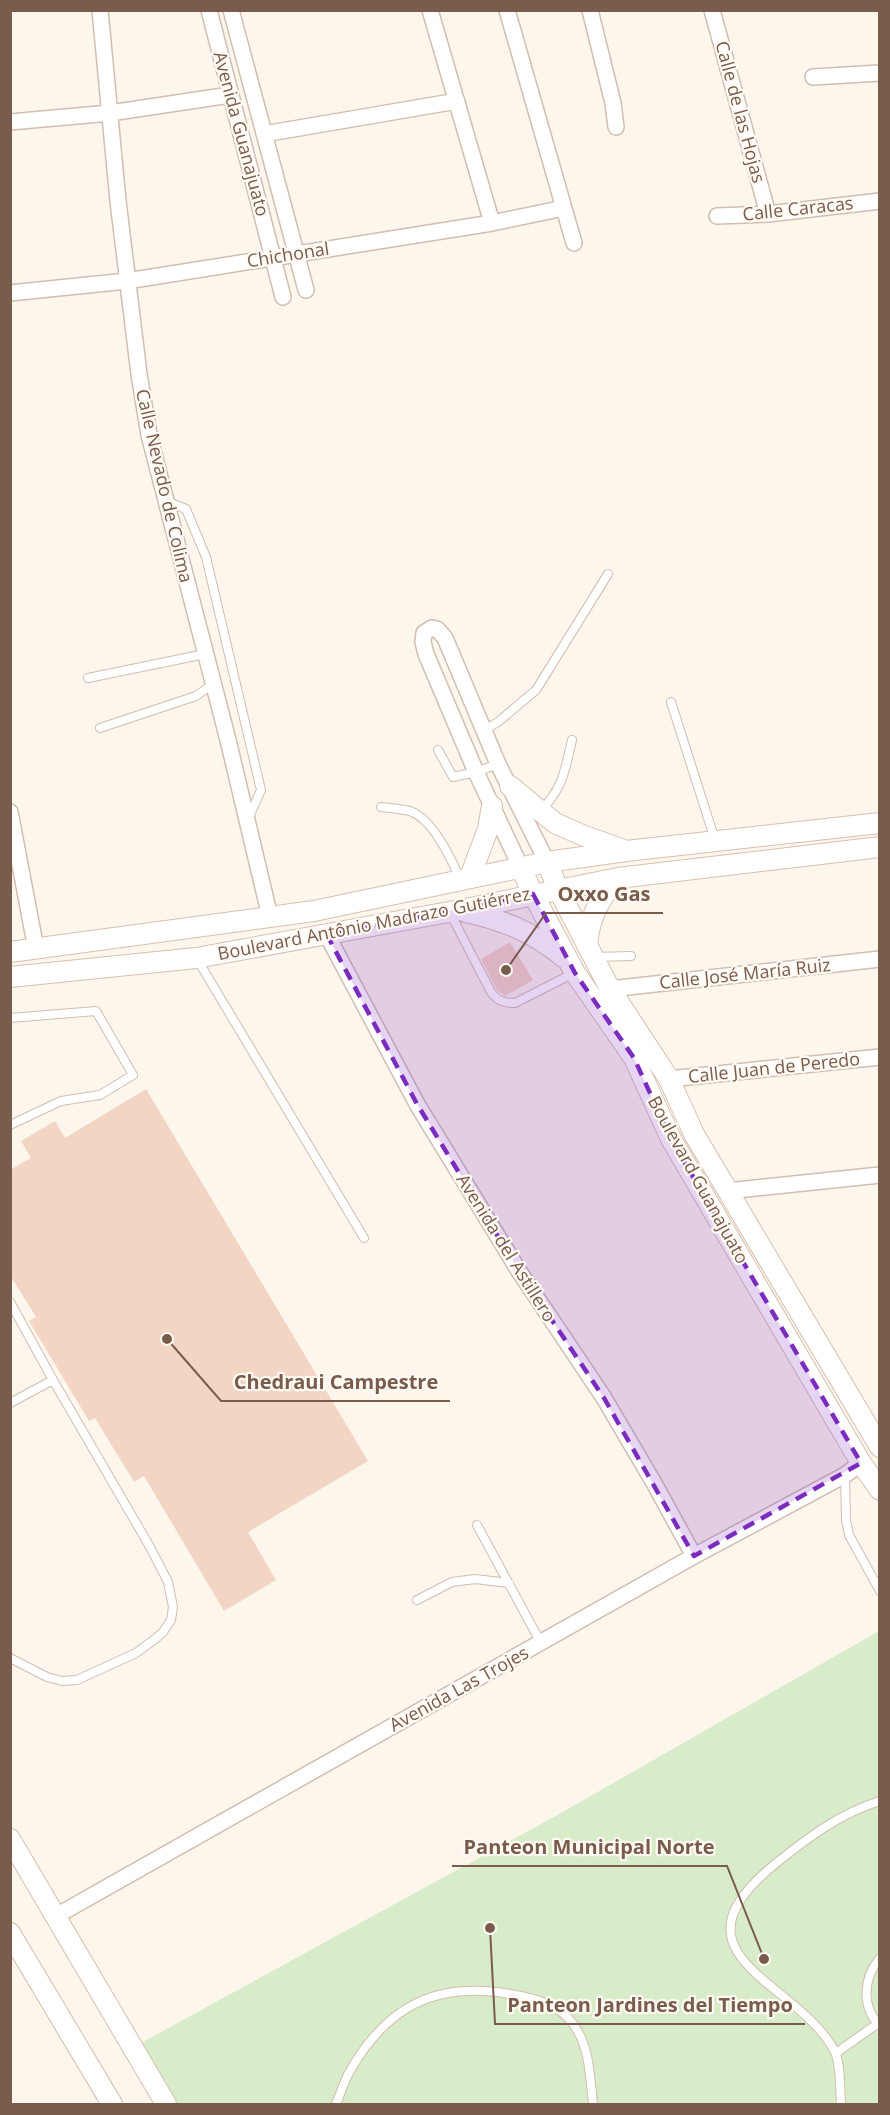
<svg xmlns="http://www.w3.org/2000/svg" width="890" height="2115" viewBox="0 0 890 2115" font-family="'Open Sans',sans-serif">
	<rect width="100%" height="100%" fill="#fdf6ec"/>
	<!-- green -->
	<path fill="#d8ecc9" d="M879,1631V2104H177L141,2043L561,1813Z"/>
	<!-- building -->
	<path fill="#f3d5c3" d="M510,942L533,980L505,996L497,990L481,959Z
		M146,1089L368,1461L248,1532L276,1580L224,1611L144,1476L134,1482L95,1418L89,1421L29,1321L36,1317L10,1275V1170L31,1158L21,1141L55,1121L65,1138Z"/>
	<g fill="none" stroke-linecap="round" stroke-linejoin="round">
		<!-- lane casing -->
		<g stroke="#d1beb0" stroke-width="10">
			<path id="lane" d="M166,501L186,509L206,557L261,790L248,819
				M88,678L205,654
				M671,702L715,840
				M100,728L196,696L213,684
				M484,730L498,722L536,690L608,574
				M438,750L453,777L476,772L498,764
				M381,807C391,808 401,809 410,811C433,819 451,858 460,879
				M540,811C563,789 565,770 572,740
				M450,913L491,992C498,1001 503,1003 515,1003L574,973
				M594,957L631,956
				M197,959L364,1238
				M10,1018L96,1011L133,1075L100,1095L61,1101L10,1125
				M10,1302L53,1380L150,1547L168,1582L173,1607L171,1620L163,1632L155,1639L136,1653L77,1680L62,1681L47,1677L10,1658
				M10,1403L53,1380
				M845,1475L846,1520L849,1535L880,1591
				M477,1525L541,1643
				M417,1600L452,1582L475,1579L509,1583
				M880,1958C863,1978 861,2007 880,2026
				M836,2053L877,2024
				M336,2104C341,2093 344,2081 350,2071C387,2006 436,1981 510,1994C534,1998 559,2004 574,2025C590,2048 590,2078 593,2104
				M841,2104C840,2090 841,2062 834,2050C797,1981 662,1956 774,1865C806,1839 840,1813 880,1801"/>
		</g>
		<!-- street casing -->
		<g stroke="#d1beb0" stroke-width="18">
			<path id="street" d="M100,10L118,201L139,374L149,435L228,740L270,917
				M209,10L283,297
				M231,10L306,290
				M430,10L492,223
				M507,10L574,243
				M590,10L613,103L616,127
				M712,10L768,214
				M813,77L880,73
				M10,122L110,113L230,95
				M264,134L457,101
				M717,216L768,214L880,201
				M10,293L127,281L492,223L564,208
				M10,812L36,949
				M521,868L476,772L426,654L423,642L424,633L432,628L437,629L445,638L498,764L547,862
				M327,935L417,1104L519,1271L604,1398L654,1483L694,1556
				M610,989L880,959
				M669,1079L880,1057
				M727,1191L880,1175
				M56,1916L694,1556L845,1475L861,1463"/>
		</g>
		<!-- secondary casing -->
		<g stroke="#d6c0b0" stroke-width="22">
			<path id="secondary" d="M510,786L555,823L582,835L624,850
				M547,862L558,889L610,989L669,1079L694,1134L880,1447
				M521,868L533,894L575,973L634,1058L671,1139L861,1463L880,1490
				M470,877L488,829L492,806
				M466,912C502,920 534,932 563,957
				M587,946C589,918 599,898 618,878
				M10,952L314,911L547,862L626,851L880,823
				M10,977L196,958L460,910L618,878L880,847
				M10,1839L166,2104
				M10,1933L112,2104"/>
		</g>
		<!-- lane -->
		<use href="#lane" stroke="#fff" stroke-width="8"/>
		<!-- street -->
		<use href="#street" stroke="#fff" stroke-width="15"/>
		<!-- secondary -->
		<use href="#secondary" stroke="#fff" stroke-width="20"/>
	</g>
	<!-- marked area -->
	<path fill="#7b2cbf" fill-opacity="0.2" stroke="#7b2cbf" stroke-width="4.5" stroke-dasharray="12 8" stroke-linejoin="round" d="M533,894L575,973L634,1058L671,1139L861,1463L694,1556L604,1398L519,1271L417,1104L327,935Z"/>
	<g text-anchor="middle" stroke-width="4.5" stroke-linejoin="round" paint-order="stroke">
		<!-- street labels -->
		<g font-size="18" fill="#7a5c4d" stroke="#fffaf3">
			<text transform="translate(740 112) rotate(75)" y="6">Calle de las Hojas</text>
			<text transform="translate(241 134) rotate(75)" y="6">Avenida Guanajuato</text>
			<text transform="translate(798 209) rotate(-6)" y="6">Calle Caracas</text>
			<text transform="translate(288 255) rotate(-9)" y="6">Chichonal</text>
			<text transform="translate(164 486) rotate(77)" y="6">Calle Nevado de Colima</text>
			<text transform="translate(374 924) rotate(-11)" y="6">Boulevard Antônio Madrazo Gutiérrez</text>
			<text transform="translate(745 974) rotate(-6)" y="6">Calle José María Ruiz</text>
			<text transform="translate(774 1068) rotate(-6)" y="6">Calle Juan de Peredo</text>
			<text transform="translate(698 1180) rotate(61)" y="6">Boulevard Guanajuato</text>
			<text transform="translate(506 1248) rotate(58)" y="6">Avenida del Astillero</text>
			<text transform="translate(459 1689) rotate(-29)" y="6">Avenida Las Trojes</text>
		</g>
	</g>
	<!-- callouts -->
	<path fill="none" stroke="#7a5c4d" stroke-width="2" d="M506 970L546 913H663M167 1339L221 1401H450M764 1959L727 1866H452M490 1928L495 2024H805"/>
	<g fill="#7a5c4d" stroke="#fffaf3" stroke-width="2">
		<circle cx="506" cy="970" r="6"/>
		<circle cx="167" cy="1339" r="6"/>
		<circle cx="764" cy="1959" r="6"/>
		<circle cx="490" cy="1928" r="6"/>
	</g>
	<g font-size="20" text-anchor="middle" font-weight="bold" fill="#7a5c4d" stroke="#fffaf3" stroke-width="4.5" stroke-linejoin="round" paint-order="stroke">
		<text x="604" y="901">Oxxo Gas</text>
		<text x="336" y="1389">Chedraui Campestre</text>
		<text x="589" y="1854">Panteon Municipal Norte</text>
		<text x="650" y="2012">Panteon Jardines del Tiempo</text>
	</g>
	<!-- border -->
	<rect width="890" height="2115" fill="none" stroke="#7a5c4d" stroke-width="24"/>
</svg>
